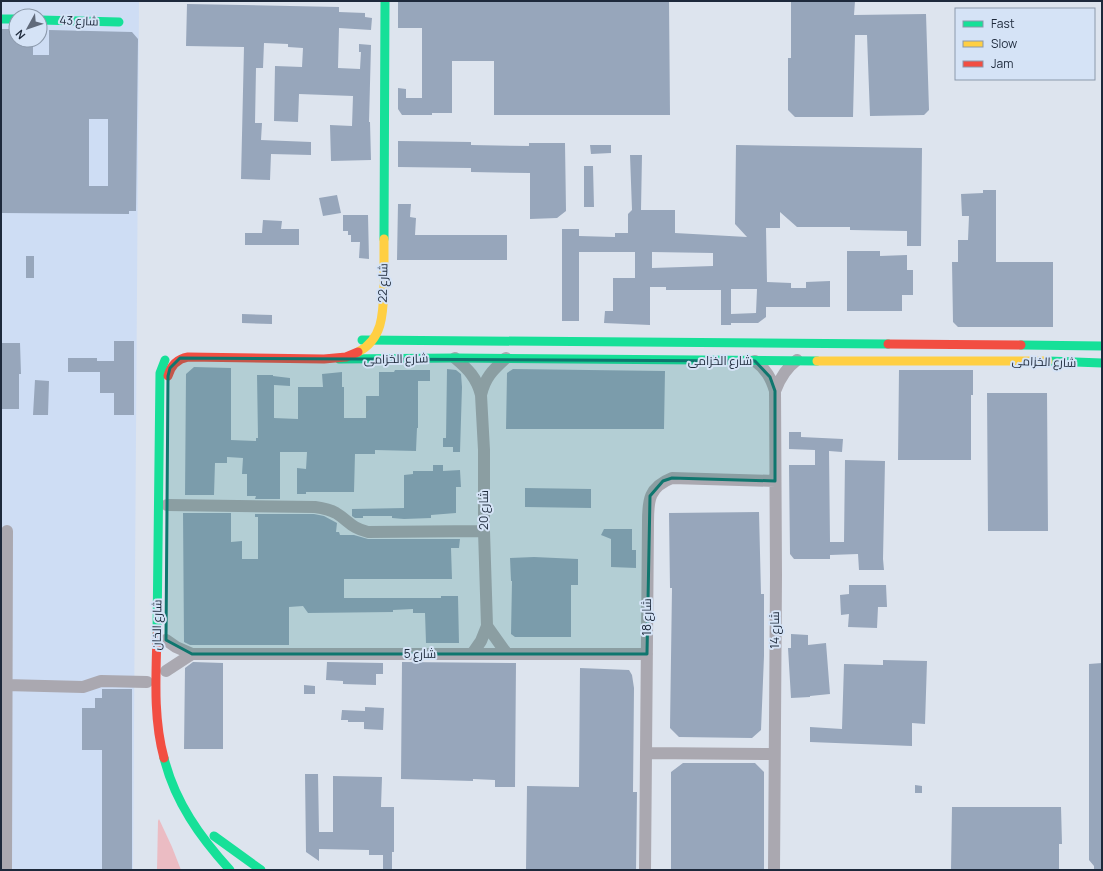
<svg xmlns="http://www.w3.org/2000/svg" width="1103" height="871" viewBox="0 0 1103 871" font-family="Manrope,Cairo,sans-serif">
	<rect width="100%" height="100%" fill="#dde4ee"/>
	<!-- built -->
	<path fill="#ceddf4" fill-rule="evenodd" d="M1,1H139L133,870H1ZM16,16H40V40H16Z"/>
	<!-- green -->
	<path fill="#ebbcc3" d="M159,819L172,847L181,870H157L158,821Z"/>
	<!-- building -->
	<path fill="#97a6bb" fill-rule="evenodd" d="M398,1H669L670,115H494V61H452V113H432V115H402L398,109V88L406,89V98H422V28H398Z
		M791,1H855L854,15L926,14L929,110L924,115L870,116L867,35H855L853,117H795L788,110V58H791Z
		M187,4L339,7V12L365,13V17L372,18L371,30L339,28L338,68L360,69L361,52H359V44L371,45L369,122H370L371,160L331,161L330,125L352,126L353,96L299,94L298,122L274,121L275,66L302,67L303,48L288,47V44L264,43L263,68H256L255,123H262L261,140L311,142V155L271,154L270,180L241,179L244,47L186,46Z
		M1,29H16V40H33V55H49V30L132,32L138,39L136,211H129V214L1,213ZM89,119H108V186H89Z
		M398,141L471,142V145L529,146V143H565L566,211L557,218L530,219V173L471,172V168L398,167Z
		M590,145H611V153L591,154Z
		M736,145L922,148L921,246H907V231L850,230V227H797L780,212V228H766L767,282L791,283V288H806V282L830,281V307H766V317L758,323H731V325H721V290H666V287H650V325L604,323L605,311H613V278H635V252H579V321H562V229H579V236L615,237V233H628V214L632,210L630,155H642L641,210H675V233L747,237L735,224ZM652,252L713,253V266L652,268ZM731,289H757L756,313L731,314Z
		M584,166H593L594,207H584Z
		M983,190H996V262H1053V327H958L953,322L952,262H958V240H968L969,216H962L961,194L983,193Z
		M337,195L341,213L323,216L319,198Z
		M398,204H411L410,217L416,218L415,235H507V260H397Z
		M343,215H368L369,259L359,258L360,242H351V235H348V231H343Z
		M263,220L282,221L281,229H299V245H245V233H262Z
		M847,251H880V256L907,255V270H913V295H902V311H847Z
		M26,256H34V278H26Z
		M242,314L272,315V324L242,323Z
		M114,341H134V415H114V393H100V372H68V358H97V361H114Z
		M1,343H20L21,374H19V409H1Z
		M194,367L231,368V440L256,441V438H258L257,375H273V376L290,378V386L274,385V418L298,419V387H323L322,374L342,372V387H344V418H366V396H379V372H394L395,370H430V381H418V428H417L416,451L375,450V454H355L354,492H306V494H297V468L306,469L307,452H280V499H255L256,496H247V474H242L243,458L227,457V463H215L214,495H185L186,374Z
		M447,369L456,370L461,374L462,387L460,452H453V447H443V438H446Z
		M513,369L665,371L664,429H506L507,373Z
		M899,370H973V395H971V460H898Z
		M35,380L49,381L48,415H33Z
		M987,393H1047L1048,531H988Z
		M789,432H801V437L843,439L842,452L829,451L830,542H844L845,460L885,461L883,559L884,570H859L858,554L830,555V559H794L790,554L789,465H815V450L789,449Z
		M433,465H443V471L460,470L461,487H456V513L431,515V518L404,519L392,518V516H363V518H355L352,516V509L404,508V475L413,474V471H433Z
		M525,488L591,489V508L525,507Z
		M759,512L761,594H764V656L761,730L752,738L679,737L670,728L672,588H670L669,513Z
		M183,513H231V542L242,541V559H258V517H255V514H314L324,516L337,523L336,532H339L340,535H354L368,539H460L459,548H451L452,579H344V598H441V596H458L459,643H426L425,613H413V609L393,610V612L308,613L303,606L289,607V645H190L184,642Z
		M604,529H632V550H636V568L611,567V539L601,535Z
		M534,557L578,559V585H571V637H515L511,634L512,581H511L510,558Z
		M849,585H886L887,607H878L877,628L848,627L849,614L841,615L840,595L849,594Z
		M791,634L808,635V645L826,643L830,694L810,696V697L791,698L788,648H791Z
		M883,660L927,661L925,724L912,723V746L810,742V727L842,729L844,664L883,665Z
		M193,662L223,663V749H184L185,668Z
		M327,662L383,663V674H376V685L343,684V681L326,680Z
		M402,662L516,663L515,787H495V780L473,779V781L401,779Z
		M1102,663V870H1094V866L1089,860V664Z
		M580,668L629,670L632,675L634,688L633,792H637L636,870H526L527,786L579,787Z
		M304,685L315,686V694H304Z
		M102,689H132V870H102V750H82V708H95V698H102Z
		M365,707L384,708L383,730L364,729V722H348V720H341L342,710L365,711Z
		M683,763H755L764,772V870H671V772Z
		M305,774H318L319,832H333V776L382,777L381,807H394V852H392V870H383V855H369V850L319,849V861L306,852Z
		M915,785L922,786V793H915Z
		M952,807H1061L1062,844H1059V870H951Z"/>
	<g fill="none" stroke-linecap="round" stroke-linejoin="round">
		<!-- street -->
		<path stroke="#aaa8b0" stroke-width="12" d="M455,358C468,369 477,378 481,395L484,450V531L487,626L481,641L472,654
			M755,361C766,369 771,378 775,391L776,575L774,870
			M775,391C780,378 786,368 797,360
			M481,395C485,377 493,370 506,358
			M167,505L315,507C322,508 329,509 336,513C349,521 351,528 368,532L484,531
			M487,626L507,654
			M166,640L176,647L192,654H647
			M166,671L192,654
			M6,685L83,687L101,681L147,682
			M646,753L774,754
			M6,870L7,531
			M645,870L648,522C648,500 649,487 672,478L775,481"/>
		<!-- fast -->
		<path stroke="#16e098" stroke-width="9" d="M1,19H16
			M40,20L119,22
			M384,239L385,1
			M362,340L888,344
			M1021,345L1102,346
			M339,359L455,358L817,361
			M1048,361L1102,363
			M157,634L160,373L165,360
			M164,758C175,802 200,837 230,870
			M214,836L261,870"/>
		<!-- slow -->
		<path stroke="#ffcf43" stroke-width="9" d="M358,352C385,338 383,309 384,283C384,268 384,254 384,239
			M817,361H1048"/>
		<!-- jam -->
		<path stroke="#f24e42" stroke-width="9" d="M888,344L1021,345
			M168,376C171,365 177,359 188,357L324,359L346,357L358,352
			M157,634C156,675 153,718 164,758"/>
	</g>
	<!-- marked area -->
	<path fill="#0f766e" fill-opacity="0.2" stroke="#0f766e" stroke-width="3" stroke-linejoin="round" d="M180,358L755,361L770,377L775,391V481L672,478L663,481L650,496L647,654H192L166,640L168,376L170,368Z"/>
	<g text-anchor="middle" stroke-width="4" stroke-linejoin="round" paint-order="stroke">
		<!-- street labels -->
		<g font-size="12" fill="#1d293b" stroke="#d5e3f6">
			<text transform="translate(79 21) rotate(2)" y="4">شارع 43</text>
			<text transform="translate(383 283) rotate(-89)" y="4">شارع 22</text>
			<text transform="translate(396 359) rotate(-1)" y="4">شارع الخزامى</text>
			<text x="720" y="365">شارع الخزامى</text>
			<text transform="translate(1044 362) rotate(2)" y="4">شارع الخزامى</text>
			<text transform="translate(484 510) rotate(-90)" y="4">شارع 20</text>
			<text transform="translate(647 617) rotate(-90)" y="4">شارع 18</text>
			<text transform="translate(157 625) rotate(-89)" y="4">شارع الخان</text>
			<text transform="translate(775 630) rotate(-90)" y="4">شارع 14</text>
			<text x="420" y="658">شارع 5</text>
		</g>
	</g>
	<!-- border -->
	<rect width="1103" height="871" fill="none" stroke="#1d293b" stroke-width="4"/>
	<!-- legend -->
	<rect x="955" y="8" width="140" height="72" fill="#d5e3f6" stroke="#8b99ab"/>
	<rect x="963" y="21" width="20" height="6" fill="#16e098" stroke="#8b99ab"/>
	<text x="991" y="28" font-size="12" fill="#1d293b">Fast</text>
	<rect x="963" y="41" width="20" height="6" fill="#ffcf43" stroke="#8b99ab"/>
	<text x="991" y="48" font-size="12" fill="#1d293b">Slow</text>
	<rect x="963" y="61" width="20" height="6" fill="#f24e42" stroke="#8b99ab"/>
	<text x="991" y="68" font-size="12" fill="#1d293b">Jam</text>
	<!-- north arrow -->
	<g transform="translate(28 28) rotate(230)"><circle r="19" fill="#d5e3f6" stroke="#8b99ab"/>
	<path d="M0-3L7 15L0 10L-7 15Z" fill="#606a7a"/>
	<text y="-6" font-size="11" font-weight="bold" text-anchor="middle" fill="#1d293b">N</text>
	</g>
</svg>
